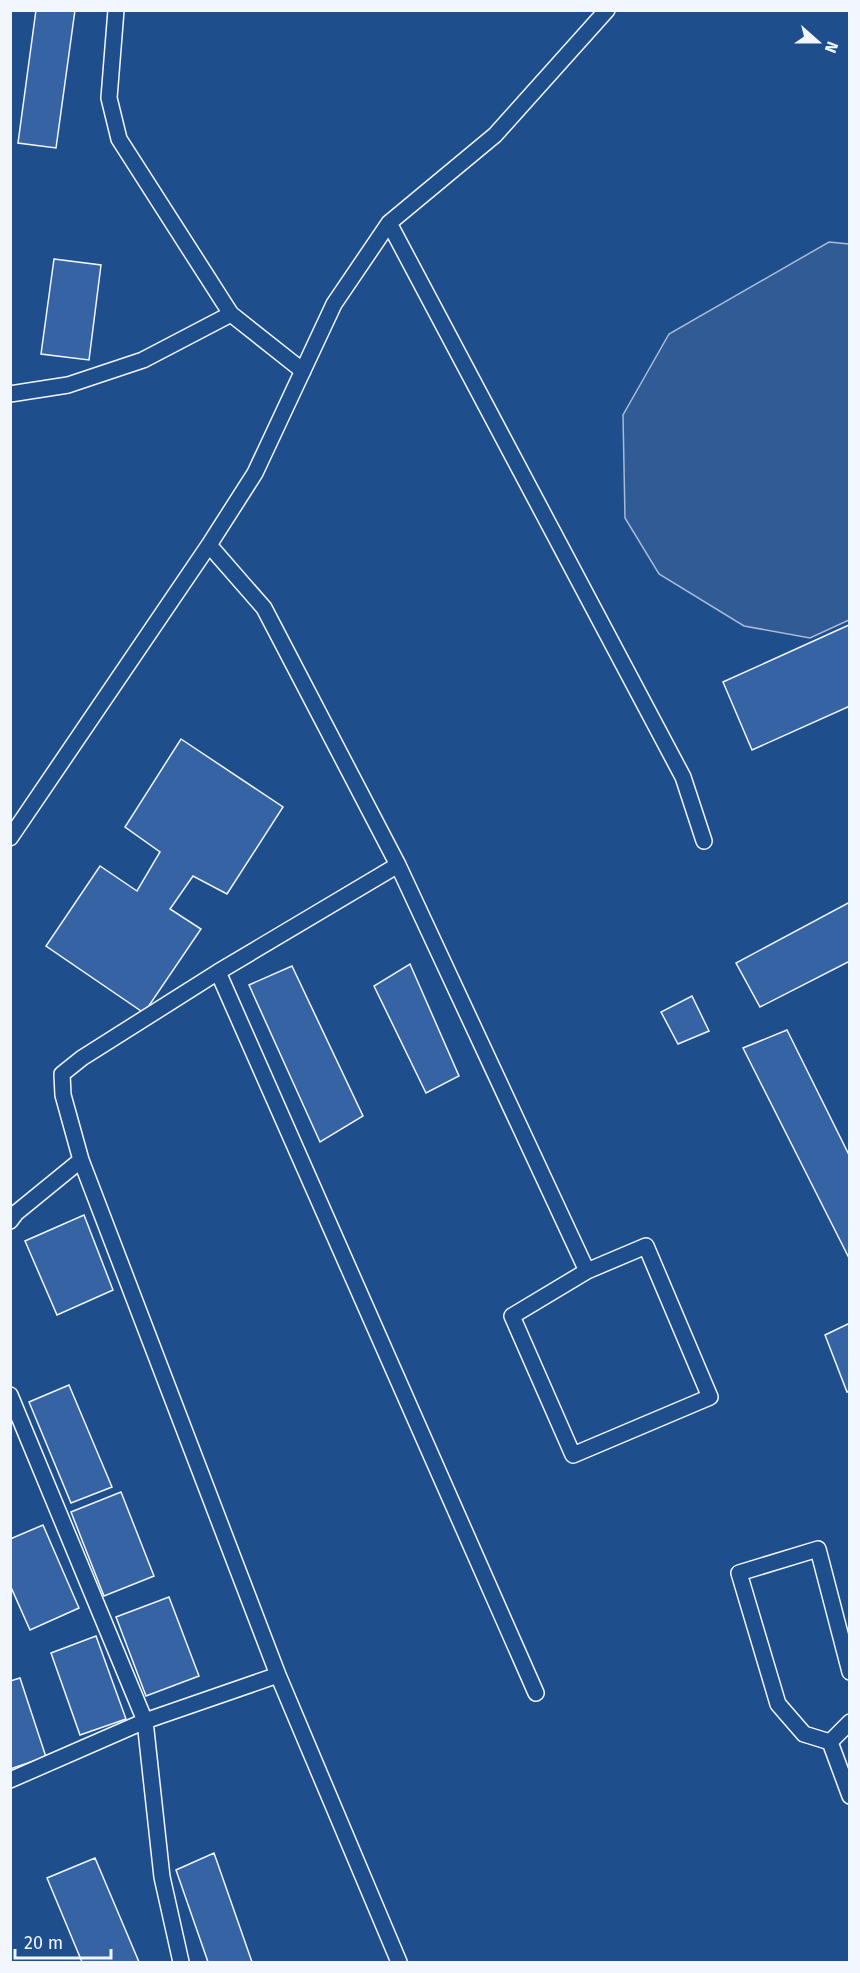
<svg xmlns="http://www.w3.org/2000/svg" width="860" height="1973" viewBox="0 0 860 1973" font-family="'Fira Sans',sans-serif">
	<rect width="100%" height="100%" fill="#1f4e8c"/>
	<!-- built -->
	<path fill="#305b95" stroke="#a8bbd7" stroke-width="1.5" d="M829,242L849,244V620L810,638L744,626L659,574L625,518L623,415L669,334Z"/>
	<!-- building -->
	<path fill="#3563a3" stroke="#f2f6ff" stroke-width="1.5" d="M36,10H75L56,148L18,143Z
		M54,259L101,265L89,360L41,354Z
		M849,625L850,706L752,750L723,682Z
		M181,739L283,807L227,894L193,876L170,909L201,929L144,1013L46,946L100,866L137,891L160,852L125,827Z
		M850,902V961L760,1007L736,963Z
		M410,964L459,1076L426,1093L374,986Z
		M292,966L363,1116L320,1142L249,985Z
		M692,996L709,1031L678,1044L661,1012Z
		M787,1030L850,1157V1260L743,1048Z
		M84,1215L113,1290L57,1315L25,1241Z
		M850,1323V1390L847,1392L825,1335Z
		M69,1385L112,1487L71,1503L29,1402Z
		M121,1492L154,1576L104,1596L71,1512Z
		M43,1525L79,1608L30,1630L10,1585V1539Z
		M169,1597L199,1676L146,1696L116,1617Z
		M96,1636L126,1719L80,1735L51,1653Z
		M20,1678L46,1757L10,1769V1681Z
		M214,1853L252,1962H208L176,1870Z
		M95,1858L139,1962H82L47,1878Z"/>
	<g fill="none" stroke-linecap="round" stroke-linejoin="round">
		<!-- service casing -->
		<g stroke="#f2f6ff" stroke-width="18">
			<path id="service" d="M116,10L109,98L119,139L231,314L303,371
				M389,223L683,777L704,841
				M10,394L68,385L143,360L231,314
				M209,545L264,608L398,865L587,1271L646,1246L710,1397L573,1455L512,1316L587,1271
				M10,838L209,545L255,473L334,304L389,223L495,135L607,10
				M398,865L218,972L82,1058L62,1074L63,1095L81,1160L278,1675L399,1962
				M218,972L536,1693
				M10,1221L16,1213L81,1160
				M10,1395L145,1721L162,1877L181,1962
				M830,1742L804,1734L778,1704L739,1573L818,1549L850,1672
				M830,1742L850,1796
				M830,1742L850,1722
				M10,1780L145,1721L278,1675"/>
		</g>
		<!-- service -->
		<use href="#service" stroke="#1f4e8c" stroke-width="15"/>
	</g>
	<!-- border -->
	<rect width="860" height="1973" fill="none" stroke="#f2f6ff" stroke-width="24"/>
	<!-- north arrow -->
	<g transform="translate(818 42) rotate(111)" stroke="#1f4e8c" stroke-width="4.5" paint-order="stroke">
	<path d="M0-4.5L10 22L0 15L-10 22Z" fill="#f2f6ff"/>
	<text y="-9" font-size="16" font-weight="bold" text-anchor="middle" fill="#f2f6ff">N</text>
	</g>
	<!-- scale -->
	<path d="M15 1949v9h96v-9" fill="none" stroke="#f2f6ff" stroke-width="3"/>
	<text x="24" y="1949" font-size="18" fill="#f2f6ff" stroke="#1f4e8c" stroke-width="4.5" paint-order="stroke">20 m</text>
</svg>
